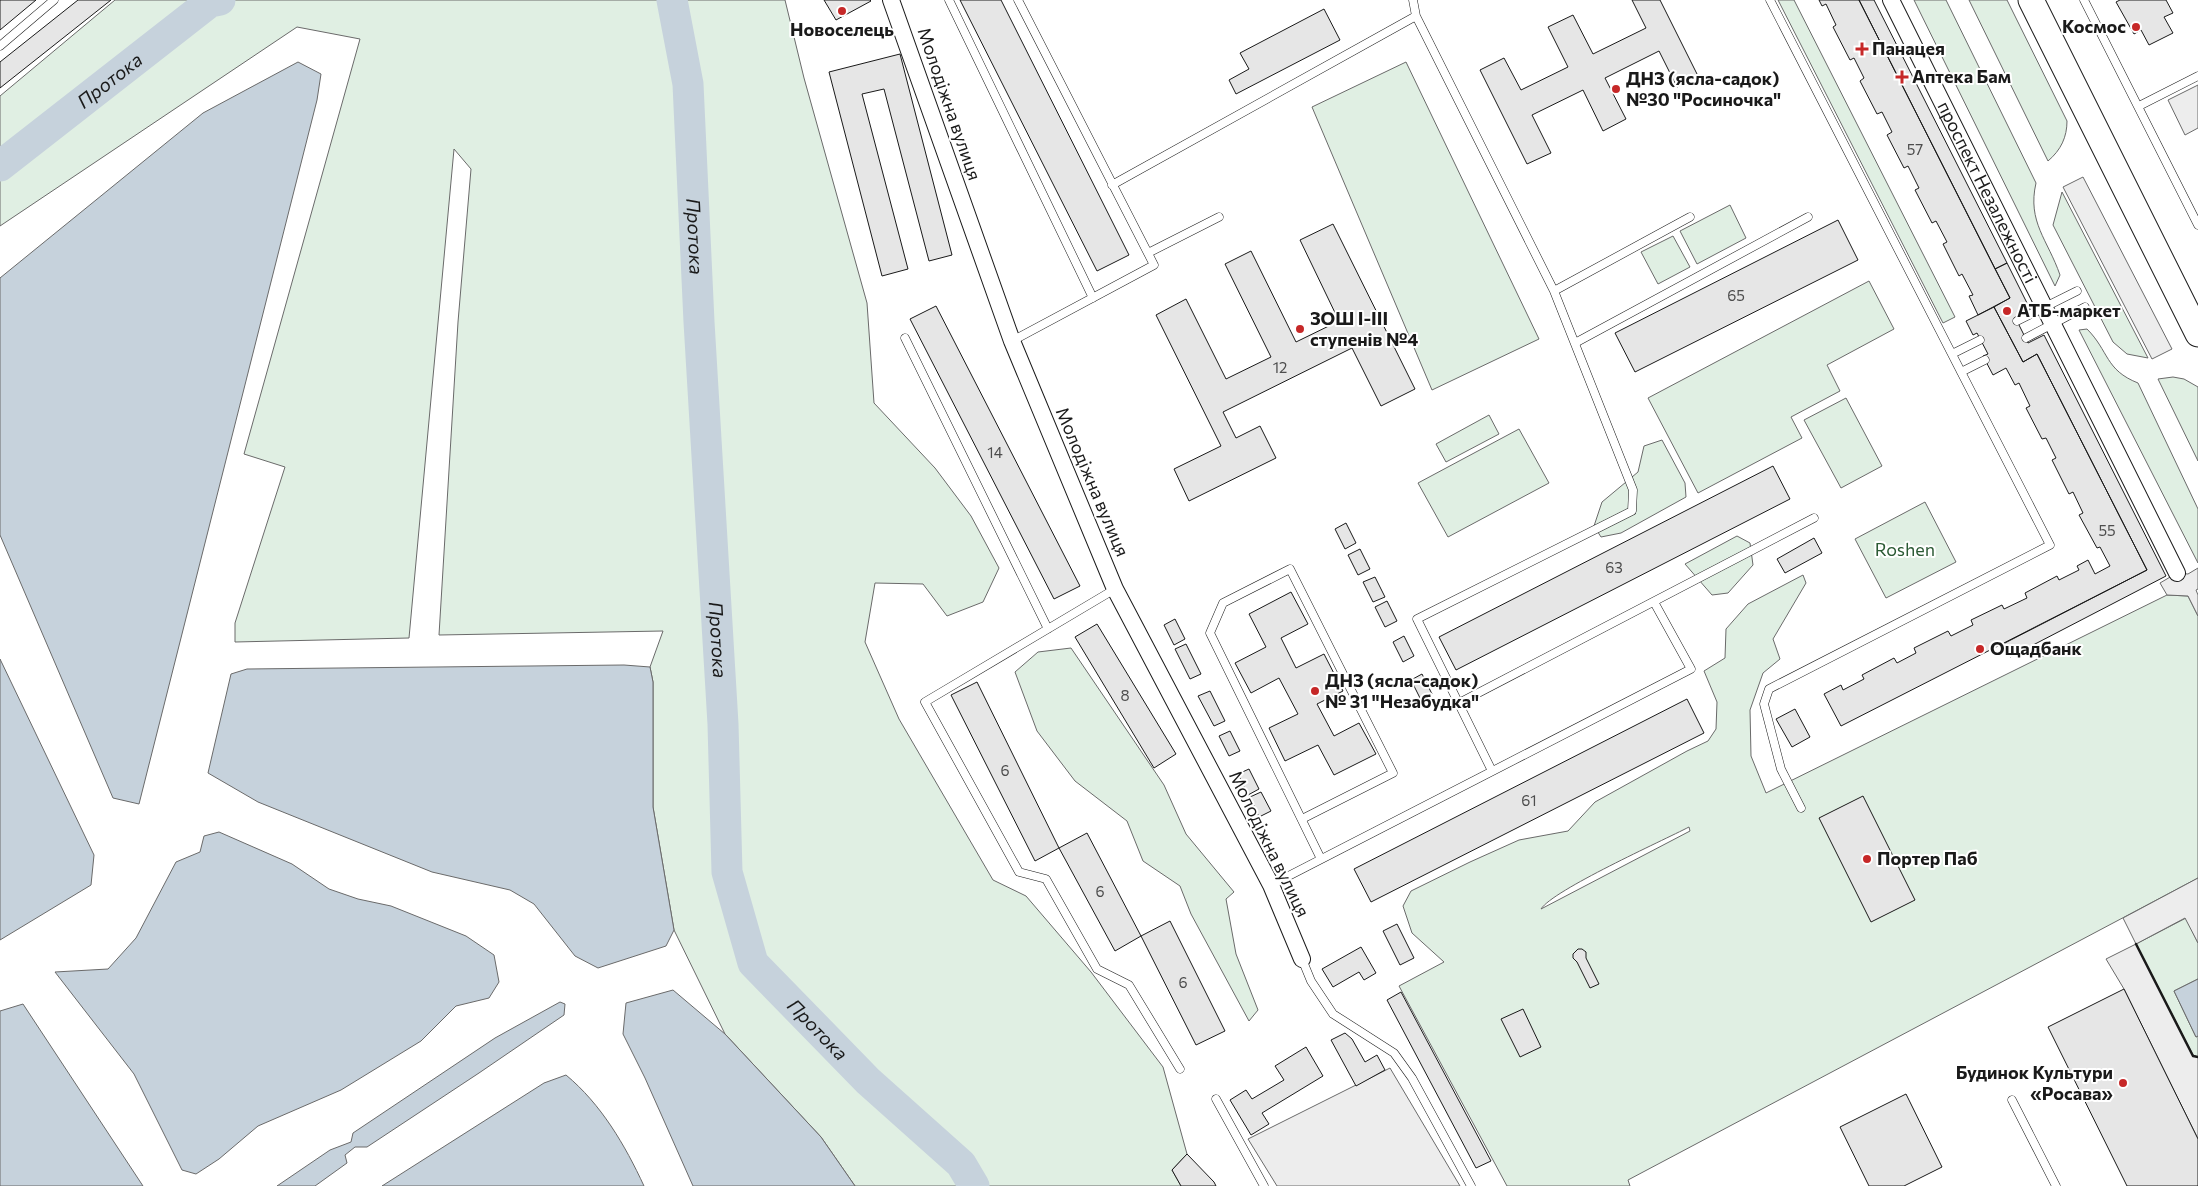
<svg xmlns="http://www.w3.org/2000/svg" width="2198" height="1186" viewBox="0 0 2198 1186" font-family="Commissioner,sans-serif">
	<rect width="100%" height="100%" fill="#fff"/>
	<!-- green -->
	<path fill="#e0efe3" stroke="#6a6a6a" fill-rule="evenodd" d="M115,0H785L804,78L867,303L874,403L935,468L971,516L999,568L983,602L947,616L923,584L875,583L865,642L899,719L993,880L1026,896L1091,972L1163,1067L1187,1154L1172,1170L1181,1186H855L821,1137L725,1034L674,930L653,807V682L650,667L663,631L439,635L458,322L471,169L454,149L409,638L235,642V623L285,467L244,454L360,39L297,27L0,226V96Z
		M1778,0H1794L1955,317L1943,323Z
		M1914,0H1946L2036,183C2027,222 2048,240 2060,275L2055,286Z
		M1969,0H2007L2067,121C2067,137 2061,150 2048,161Z
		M1406,62L1539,339L1432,390L1312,107Z
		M2062,192L2148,358L2127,354L2113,342L2053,225Z
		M1730,205L1746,238L1697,264L1680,231Z
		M1673,236L1690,267L1658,284L1641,252Z
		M1869,281L1894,329L1827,365L1840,391L1791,417L1802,438L1698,493L1648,398Z
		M2087,329C2109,351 2105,370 2138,383L2198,509V563L2079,330Z
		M2173,377L2184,379L2198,387V461L2158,379Z
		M1846,398L1882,466L1841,488L1804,420Z
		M1489,415L1499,434L1446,462L1436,444Z
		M1519,429L1549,483L1448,537L1418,483Z
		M1662,440L1685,483L1686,497L1621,533L1601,537L1594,526L1602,502L1638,472L1644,446Z
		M1925,502L1956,562L1886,598L1855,539Z
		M1737,536L1750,543L1753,565L1728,593L1712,595L1685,564Z
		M1803,575L1806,583L1773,639L1780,659L1763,673L1750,710L1751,756L1766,793L2167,595L2188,596L2198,616V878L1628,1180L1630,1186H1507L1399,986L1444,962L1412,933L1403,906L1411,891L1470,862L1519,840L1568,831L1595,802L1687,751L1708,741L1716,729L1717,702L1704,671L1725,658L1726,629L1748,604ZM1689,827L1690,831L1541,909C1553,890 1662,841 1689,827Z
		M1071,648L1164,785L1186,834L1234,892L1226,899L1236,954L1258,1010L1249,1021L1191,914L1180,886L1143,861L1127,821L1075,781L1037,731L1015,672L1038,652Z
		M2186,918L2198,943V979L2174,991L2196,1037L2198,1036V1057L2193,1056L2136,944Z"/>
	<!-- parking -->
	<path fill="#ededed" stroke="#6a6a6a" d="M2198,85V128L2185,135L2168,100Z
		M2083,177L2172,349L2152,359L2063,187Z
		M2198,568V589L2196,590L2198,595V616L2188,596L2167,595L2160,583L2177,573L2188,574Z
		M2198,878V943L2185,918L2136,944L2193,1055L2198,1057V1139L2124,989L2106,959L2136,944L2123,918Z
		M1390,1068L1460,1186H1277L1248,1139Z"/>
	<!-- water -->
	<path fill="#c6d2dc" stroke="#6a6a6a" d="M298,62L321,74L317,100L139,804L113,798L0,535V278L203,113Z
		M0,659L94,855L91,885L0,940Z
		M624,665L650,667L653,682V807L674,930L666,946L598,968L575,956L534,904L510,890L432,872L258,802L208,773L231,674L247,669Z
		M219,832L292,864L329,889L358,899L391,906L466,936L494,955L499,982L489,998L456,1006L421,1041L341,1090L258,1126L219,1159L196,1174L182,1170L134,1074L55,972L108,969L136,938L176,862L200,852L204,836Z
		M2198,979V1036L2196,1037L2174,991Z
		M673,990L725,1034L821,1137L855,1186H693L645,1078L623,1034L626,1003Z
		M560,1002L565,1004L564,1015L479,1073L367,1147H355L345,1155L347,1163L315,1186H277L330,1150L351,1142L353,1133L495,1038Z
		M23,1004L143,1186H0V1011Z
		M566,1075C601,1104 625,1145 644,1186H382L544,1083Z"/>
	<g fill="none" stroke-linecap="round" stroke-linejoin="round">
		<!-- river -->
		<g stroke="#c6d2dc" stroke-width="31">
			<path id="s1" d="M672,0L688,84L699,322L723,724L727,872L753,963L868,1081L961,1164L974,1186"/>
			<path id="s2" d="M0,166L210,2L220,0"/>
		</g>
	</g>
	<!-- building -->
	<path fill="#e6e6e6" stroke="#1a1a1a" d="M0,0H36L0,30Z
		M78,0H111L0,88V62Z
		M824,0H870L871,1L836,20Z
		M960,0H1001L1129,255L1097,271Z
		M1632,0H1660L1698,76L1677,87L1659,51L1605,78L1626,119L1603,131L1583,90L1532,115L1551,153L1527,164L1480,70L1504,58L1521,90L1568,67L1548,27L1573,15L1593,54L1646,28Z
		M1819,0H1859L2010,298L1978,315L1969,296L1973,295L1962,274L1959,276L1943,244L1947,242L1936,221L1932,223L1915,190L1919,188L1908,166L1904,168L1887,135L1892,132L1882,112L1877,114L1860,81L1864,78L1854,58L1850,60L1833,27L1836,25L1826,4L1822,6Z
		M1859,0H1874L2007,263L1995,269Z
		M2120,0H2166L2173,13L2164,17L2173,33L2149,45L2141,30L2134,34L2116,2Z
		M1324,9L1340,40L1236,94L1229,80L1249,69L1240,53Z
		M900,54L952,255L929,261L884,89L862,94L908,269L882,276L829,72Z
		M1838,220L1858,260L1635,372L1615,333Z
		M1333,224L1415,389L1381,406L1352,348L1223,412L1236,438L1260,426L1276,458L1189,501L1174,469L1221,446L1156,315L1186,299L1226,379L1271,357L1225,264L1251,251L1296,342L1339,321L1300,240Z
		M2007,263L2030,309L2015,317L2028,343L2044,335L2166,576L2010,657L2003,644L2147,570L2037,354L2023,362L1994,307L2010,298L1995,269Z
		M936,306L1080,586L1054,599L910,319Z
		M1994,307L2023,362L2037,354L2147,570L1841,726L1824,694L1841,685L1843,690L1864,679L1862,675L1894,658L1897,663L1916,653L1914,648L1948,631L1951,636L1973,625L1971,620L2002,605L2004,609L2027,598L2025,593L2057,576L2059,580L2079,570L2077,566L2088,560L2095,574L2110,566L2100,547L2097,548L2079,515L2083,513L2073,492L2069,494L2052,460L2056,458L2046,438L2042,439L2026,408L2030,406L2019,383L2015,385L2006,368L1993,375L1983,356L1988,354L1977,333L1973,335L1966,321Z
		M1773,466L1790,499L1456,670L1439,637Z
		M1346,523L1356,543L1345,549L1335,529Z
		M1814,538L1822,553L1785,573L1777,559Z
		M1360,549L1370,569L1358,575L1348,555Z
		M1375,577L1385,597L1373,602L1363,582Z
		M1291,592L1308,624L1281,638L1296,668L1324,654L1343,691L1317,704L1334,736L1359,723L1376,754L1334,775L1318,745L1285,761L1269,728L1298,714L1279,678L1251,693L1235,663L1266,647L1249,614Z
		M1387,601L1397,621L1385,627L1375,607Z
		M1175,619L1185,639L1174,645L1164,625Z
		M1097,624L1176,754L1154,768L1075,637Z
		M1404,636L1414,656L1403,662L1393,642Z
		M1186,644L1201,674L1190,679L1175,649Z
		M1422,674L1432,694L1421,700L1411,680Z
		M977,682L1059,848L1035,861L951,695Z
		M1210,691L1225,721L1214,726L1198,696Z
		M1687,699L1704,733L1371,902L1354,869Z
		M1795,709L1810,737L1792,747L1776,719Z
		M1230,731L1240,751L1229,756L1219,736Z
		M1249,769L1259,789L1248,795L1238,774Z
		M1261,792L1271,811L1259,817L1250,797Z
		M1863,796L1915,900L1871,922L1819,818Z
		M1087,833L1141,936L1115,951L1059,848Z
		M1170,921L1225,1031L1196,1045L1141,936Z
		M1397,924L1414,958L1400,965L1383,931Z
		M1361,947L1376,973L1364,980L1359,972L1333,987L1322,969Z
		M1578,949H1582L1586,952V958L1599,984L1590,988L1577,962L1573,958V954Z
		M2124,989L2198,1139V1186H2127L2048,1027Z
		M1401,992L1491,1161L1476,1168L1387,1000Z
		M1523,1009L1541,1047L1520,1057L1501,1019Z
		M1345,1033L1352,1039L1365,1062L1377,1055L1385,1070L1356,1086L1331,1040Z
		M1306,1047L1323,1076L1262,1113L1269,1124L1251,1135L1230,1100L1246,1090L1252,1099L1284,1080L1275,1066Z
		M1906,1094L1942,1167L1904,1186H1869L1840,1127Z
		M1187,1154L1214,1182L1216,1186H1181L1172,1170Z"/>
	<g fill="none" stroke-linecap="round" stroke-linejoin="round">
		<!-- lane casing -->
		<g stroke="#1a1a1a" stroke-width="9">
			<path id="lane" d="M949,0L1093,298
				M1413,0L1416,16L1554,291L1633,490L1632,511L1417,619L1492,771
				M1770,0L2050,545L1769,689L1764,704L1781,769L1801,808
				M2084,0L2198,225
				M0,46L54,0
				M2139,106L2198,76
				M1112,185L1416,16
				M1148,253L1219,217
				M1554,291L1690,217
				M2017,321L2077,291
				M905,338L1048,629
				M2026,338L2085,307
				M1012,341L1154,265L1018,0
				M1575,343L1808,217
				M1952,354L1980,340
				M1961,372L1985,360
				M1115,589L925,702L1019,872L1046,879L1097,969L1129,985L1180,1069
				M1459,703L1814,518
				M1302,819L1393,773L1290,569L1223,603L1210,633L1321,859
				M1271,885L1691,669L1654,602
				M1302,959L1311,981L1333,1014L1394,1053L1412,1078L1471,1186
				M1216,1099L1264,1186
				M2012,1100L2056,1186"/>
		</g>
		<!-- street casing -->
		<g stroke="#1a1a1a" stroke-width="18">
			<g id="street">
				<path d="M891,0L1012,341L1115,589L1271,885L1302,959"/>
				<path id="s3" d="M1891,0L2177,573"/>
			</g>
		</g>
		<!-- primary casing -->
		<g stroke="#1a1a1a" stroke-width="27">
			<path id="primary" d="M2031,0L2198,334"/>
		</g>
		<!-- lane -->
		<use href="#lane" stroke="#fff" stroke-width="8"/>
		<!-- street -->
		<use href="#street" stroke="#fff" stroke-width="16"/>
		<!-- primary -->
		<use href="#primary" stroke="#fff" stroke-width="25"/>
		<!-- wall -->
		<path stroke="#1a1a1a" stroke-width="2.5" d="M2136,944L2193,1056L2198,1057"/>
	</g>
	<!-- markers -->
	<g fill="#c62828" stroke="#fff" stroke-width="2">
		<circle cx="842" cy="11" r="5"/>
		<circle cx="2136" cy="27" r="5"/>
		<path d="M1859.5 41.5h5v5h5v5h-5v5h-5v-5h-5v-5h5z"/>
		<path d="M1899.5 69.5h5v5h5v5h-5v5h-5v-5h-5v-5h5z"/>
		<circle cx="1616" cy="89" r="5"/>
		<circle cx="2007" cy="311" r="5"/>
		<circle cx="1300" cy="329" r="5"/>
		<circle cx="1980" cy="649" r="5"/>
		<circle cx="1315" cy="691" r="5"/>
		<circle cx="1867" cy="859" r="5"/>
		<circle cx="2123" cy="1083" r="5"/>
	</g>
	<g text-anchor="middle" stroke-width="4" stroke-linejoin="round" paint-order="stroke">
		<!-- number labels -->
		<g font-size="15" fill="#4d4d4d">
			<text x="1915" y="155">57</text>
			<text x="1736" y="301">65</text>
			<text x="1280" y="373">12</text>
			<text x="995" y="458">14</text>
			<text x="2107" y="536">55</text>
			<text x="1614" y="573">63</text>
			<text x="1125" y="701">8</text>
			<text x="1005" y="776">6</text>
			<text x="1529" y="806">61</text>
			<text x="1100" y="897">6</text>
			<text x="1183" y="988">6</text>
		</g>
		<!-- poi labels -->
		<g font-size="18" font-weight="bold" fill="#1a1a1a" stroke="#fff" text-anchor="start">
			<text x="2126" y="33" text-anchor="end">Космос</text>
			<text x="842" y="36" text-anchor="middle">Новоселець</text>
			<text x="1872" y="55">Панацея</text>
			<text x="1912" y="83">Аптека Бам</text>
			<text x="1626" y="85">ДНЗ (ясла-садок)<tspan x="1626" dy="21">№30 "Росиночка"</tspan></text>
			<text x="2017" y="317">АТБ-маркет</text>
			<text x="1310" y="325">ЗОШ І-ІІІ<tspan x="1310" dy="21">ступенів №4</tspan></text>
			<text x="1990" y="655">Ощадбанк</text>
			<text x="1325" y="687">ДНЗ (ясла-садок)<tspan x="1325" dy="21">№ 31 "Незабудка"</tspan></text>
			<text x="1877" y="865">Портер Паб</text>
			<text x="2113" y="1079" text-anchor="end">Будинок Культури<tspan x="2113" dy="21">«Росава»</tspan></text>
		</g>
		<!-- street labels -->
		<g font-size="18" fill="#1a1a1a" stroke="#fff">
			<text transform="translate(949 104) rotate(71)" y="6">Молодіжна вулиця</text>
			<text dy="6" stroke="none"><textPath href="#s3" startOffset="215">проспект Незалежності</textPath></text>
			<text transform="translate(1092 482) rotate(67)" y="6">Молодіжна вулиця</text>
			<text transform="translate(1269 844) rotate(64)" y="6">Молодіжна вулиця</text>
		</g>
		<!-- park labels -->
		<g font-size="18" fill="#2b5a34" stroke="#fff">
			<text x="1905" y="556">Roshen</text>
		</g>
		<!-- water labels -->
		<g font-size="19" font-style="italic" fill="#1a1a1a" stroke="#fff">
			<text dy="7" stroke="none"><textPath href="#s2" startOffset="139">Протока</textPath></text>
			<text dy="7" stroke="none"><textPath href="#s1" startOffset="238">Протока</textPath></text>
			<text dy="7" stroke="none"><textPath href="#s1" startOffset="642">Протока</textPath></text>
			<text dy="7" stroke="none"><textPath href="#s1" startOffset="1062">Протока</textPath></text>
		</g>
	</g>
</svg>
